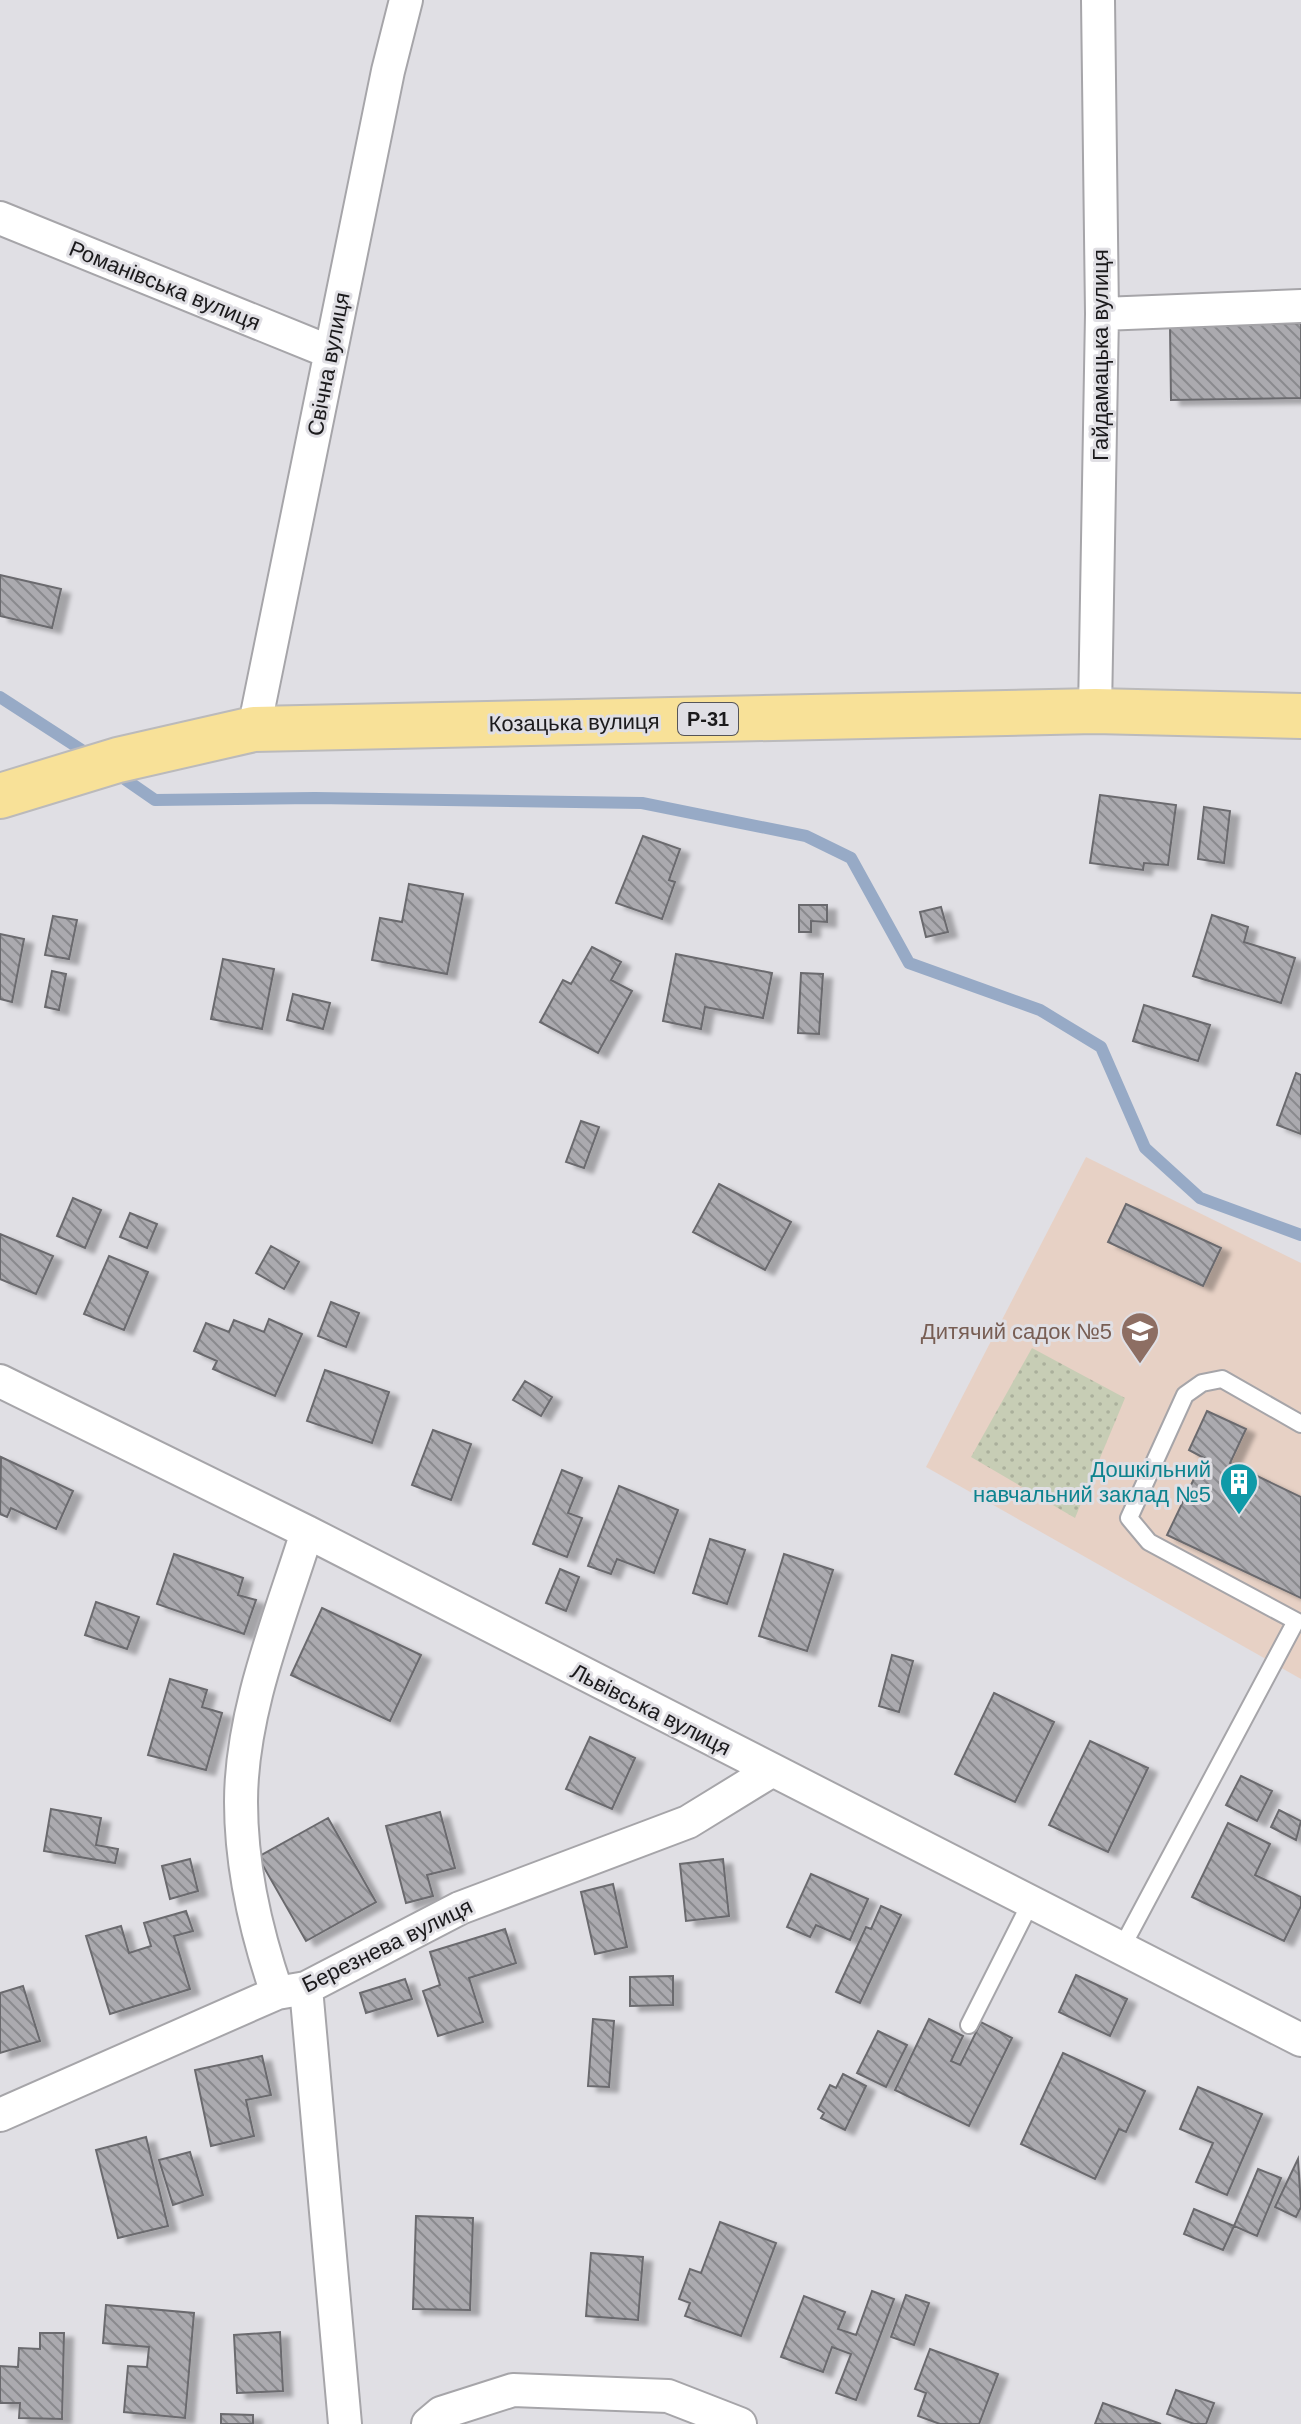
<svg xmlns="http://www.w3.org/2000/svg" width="1301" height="2424" viewBox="0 0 1301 2424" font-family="Helvetica,sans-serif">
	<defs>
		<pattern id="park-dots" width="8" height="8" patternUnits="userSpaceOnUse" patternTransform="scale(2)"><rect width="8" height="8" fill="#c7cdb5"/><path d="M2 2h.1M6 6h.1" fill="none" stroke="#aaaf9b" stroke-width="1.8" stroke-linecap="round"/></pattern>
		<pattern id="building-back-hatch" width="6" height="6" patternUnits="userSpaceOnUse" patternTransform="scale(2)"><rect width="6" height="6" fill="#abaaaf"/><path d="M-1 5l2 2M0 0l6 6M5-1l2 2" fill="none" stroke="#8a8a8e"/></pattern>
		<filter id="shadow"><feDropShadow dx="9" dy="5" stdDeviation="2" flood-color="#0004"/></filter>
	</defs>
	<rect width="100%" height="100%" fill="#e0dfe4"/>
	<!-- education -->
	<path fill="#e7d1c5" d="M1086,1157L1301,1263V1679L926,1467Z"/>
	<!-- park -->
	<path fill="url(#park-dots)" d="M1032,1348L1125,1398L1075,1518L971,1457Z"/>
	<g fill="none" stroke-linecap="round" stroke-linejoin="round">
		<!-- stream -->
		<path stroke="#97aac6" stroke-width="12" d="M0,697L91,756
			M116,773L155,800L315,798L642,803L806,836L851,858L909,963L1040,1010L1101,1047L1145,1148L1200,1198L1301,1235"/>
	</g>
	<!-- building -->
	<path fill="url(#building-back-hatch)" stroke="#6b6a6e" stroke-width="2" filter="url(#shadow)" d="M1301,323V398L1171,400L1170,325Z
		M0,575L61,589L52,628L0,616Z
		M1100,795L1176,805L1168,865L1144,863L1143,870L1090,863Z
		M1204,807L1230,811L1224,863L1198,859Z
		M643,836L680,849L669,880L675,882L662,919L616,903Z
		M409,884L463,894L447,974L372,960L380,918L402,922Z
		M799,905H827V922L811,921V932H799Z
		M941,907L948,932L926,937L920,912Z
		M1212,915L1248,927L1244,942L1295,958L1281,1003L1193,976Z
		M53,916L77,920L69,959L45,955Z
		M0,934L24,939L12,1002L0,999Z
		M592,947L621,962L611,980L632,991L598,1053L540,1022L563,980L571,984Z
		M676,954L772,973L763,1018L705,1007L701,1029L663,1021Z
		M223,959L274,969L262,1029L211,1019Z
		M52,971L66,974L59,1010L45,1007Z
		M801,973L823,974L819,1034L798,1033Z
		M293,994L330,1003L323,1029L287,1020Z
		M1144,1005L1210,1025L1198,1061L1133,1041Z
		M1296,1073L1301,1075V1134L1277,1125Z
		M581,1121L599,1127L584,1168L566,1162Z
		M719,1184L791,1222L765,1270L693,1232Z
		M73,1198L101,1210L85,1248L57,1236Z
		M1126,1204L1221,1248L1203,1286L1108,1242Z
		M130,1213L157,1224L147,1248L120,1237Z
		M0,1234L53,1256L36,1294L0,1279Z
		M271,1246L299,1262L284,1289L256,1273Z
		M109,1256L148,1272L124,1330L84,1314Z
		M331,1302L359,1313L346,1347L318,1336Z
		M269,1319L302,1334L275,1396L213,1369L217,1361L194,1351L206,1323L229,1332L234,1320L264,1332Z
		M325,1370L389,1392L372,1443L307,1421Z
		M525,1381L552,1397L541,1416L513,1400Z
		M1207,1411L1246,1429L1230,1463L1301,1497V1598L1167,1535L1204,1458L1189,1450Z
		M433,1430L471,1444L451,1500L412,1485Z
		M1,1457L73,1491L56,1529L11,1508L7,1517L0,1514Z
		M562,1470L582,1478L568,1513L582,1518L567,1557L533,1544Z
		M619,1486L678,1510L654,1573L617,1559L611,1574L588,1566Z
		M710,1539L745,1550L727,1604L693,1593Z
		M174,1554L243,1578L238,1595L256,1600L244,1634L157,1604Z
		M784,1554L833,1570L807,1651L759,1636Z
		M560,1569L579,1577L566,1611L546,1603Z
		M96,1602L139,1617L127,1649L85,1635Z
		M322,1608L421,1655L390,1721L291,1675Z
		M892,1655L913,1661L899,1712L879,1706Z
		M170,1679L207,1690L202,1707L222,1713L206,1770L148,1755Z
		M994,1693L1054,1722L1015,1802L955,1774Z
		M590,1737L635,1758L612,1809L566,1789Z
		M1090,1741L1148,1768L1108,1852L1049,1825Z
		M1241,1776L1272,1791L1257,1821L1226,1805Z
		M51,1809L101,1818L96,1845L118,1849L115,1863L44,1851Z
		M1279,1810L1301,1821L1296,1840L1271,1827Z
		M440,1812L455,1868L427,1875L433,1896L406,1903L386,1826Z
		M328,1818L376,1902L306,1941L258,1857Z
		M1228,1823L1270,1844L1255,1875L1301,1897V1906L1284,1941L1192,1897Z
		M190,1859L198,1891L170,1899L162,1866Z
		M723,1859L729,1916L686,1921L680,1864Z
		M811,1874L868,1899L850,1940L816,1925L810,1937L787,1927Z
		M613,1884L627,1947L595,1954L581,1892Z
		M881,1906L901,1915L860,2003L836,1992L866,1927L871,1929Z
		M186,1911L193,1931L174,1936L190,1989L110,2014L86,1936L121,1926L129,1953L151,1946L144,1923Z
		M505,1929L516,1963L469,1978L483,2022L438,2036L423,1991L440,1985L430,1952Z
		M1076,1975L1127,1999L1110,2036L1059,2012Z
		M673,1976V2005L630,2006V1977Z
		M405,1979L412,1999L366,2013L360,1993Z
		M23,1986L40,2041L0,2053V1993Z
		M593,2019L614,2021L609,2087L588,2086Z
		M929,2019L963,2036L951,2061L960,2065L981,2022L1012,2038L969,2126L895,2090Z
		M878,2031L907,2045L886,2087L857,2073Z
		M1063,2053L1145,2091L1126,2132L1119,2129L1095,2179L1021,2144Z
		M262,2056L271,2095L246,2100L254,2136L211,2146L195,2070Z
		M843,2074L866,2086L845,2130L821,2118L824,2113L818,2109L830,2085L836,2088Z
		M1198,2087L1262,2114L1227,2195L1196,2182L1213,2143L1180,2129Z
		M146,2137L168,2226L118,2238L96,2150Z
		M190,2152L203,2195L173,2205L159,2160Z
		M1298,2159L1301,2207L1296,2217L1275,2207Z
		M1258,2169L1281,2178L1257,2236L1234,2226Z
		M1194,2209L1234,2226L1223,2250L1184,2234Z
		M416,2216L473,2218L470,2310L413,2309Z
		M720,2222L776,2243L741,2336L685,2316L690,2303L679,2299L690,2269L701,2273Z
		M591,2253L643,2257L638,2320L586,2316Z
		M872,2291L894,2299L856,2400L836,2393L851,2354L832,2347L823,2372L781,2357L804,2296L845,2312L838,2329L856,2335Z
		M906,2295L929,2303L914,2345L891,2337Z
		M106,2305L194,2313L185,2418L124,2412L128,2366L147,2367L149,2347L103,2343Z
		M280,2332L283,2391L237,2393L234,2335Z
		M40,2333H64L62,2419L19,2418L20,2403H0V2366L18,2367L19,2348L40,2349Z
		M930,2349L998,2374L979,2424H940L918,2416L926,2393L915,2389Z
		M1176,2390L1214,2403L1206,2424H1194L1167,2414Z
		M1103,2403L1161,2424H1095Z
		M221,2414L253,2415V2424H221Z"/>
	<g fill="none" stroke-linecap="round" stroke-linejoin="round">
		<!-- service casing -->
		<g stroke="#a6a5a9" stroke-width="20">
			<path id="service" d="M1121,1949L1296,1621L1149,1542L1129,1518L1185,1395L1202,1383L1222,1379L1301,1424
				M969,2025L1030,1904"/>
		</g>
		<!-- minor casing -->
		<g stroke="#a6a5a9" stroke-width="36">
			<path id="minor" d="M0,218L330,352
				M1102,314L1301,306
				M1095,711L1102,314L1098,0
				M254,729L388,71L406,0
				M0,1381L307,1532L1301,2040
				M306,1988L345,2424
				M277,1993C256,1932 241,1867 241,1802C241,1711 280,1618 307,1532
				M0,2115L277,1993L306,1988L460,1908L688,1822L771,1771
				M428,2424L441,2413L513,2390L668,2396L740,2424"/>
		</g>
		<!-- primary casing -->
		<g stroke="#bbbabb" stroke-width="48">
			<path id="primary" d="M0,796L118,760L254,729L1095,711L1301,716"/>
		</g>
		<!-- service -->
		<use href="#service" stroke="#fff" stroke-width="16"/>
		<!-- minor -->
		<use href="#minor" stroke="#fff" stroke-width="32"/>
		<!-- primary -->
		<use href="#primary" stroke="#f8e198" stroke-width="44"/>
	</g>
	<!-- icons -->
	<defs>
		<g id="school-pin" transform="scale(2)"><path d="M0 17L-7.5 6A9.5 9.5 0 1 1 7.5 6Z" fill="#8d6e63" stroke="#e0dfe4"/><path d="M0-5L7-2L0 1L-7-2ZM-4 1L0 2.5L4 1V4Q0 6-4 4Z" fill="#fff"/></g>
		<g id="building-pin" transform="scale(2)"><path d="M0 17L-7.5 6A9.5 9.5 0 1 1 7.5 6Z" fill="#0f9aa8" stroke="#e0dfe4"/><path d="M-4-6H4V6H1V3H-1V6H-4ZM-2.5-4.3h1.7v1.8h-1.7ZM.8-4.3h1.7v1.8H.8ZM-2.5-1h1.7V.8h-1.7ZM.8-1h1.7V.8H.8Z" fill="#fff"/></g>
	</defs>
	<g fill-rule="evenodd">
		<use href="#school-pin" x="1140" y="1331"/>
		<use href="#building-pin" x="1239" y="1482"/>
	</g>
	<g text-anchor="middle" stroke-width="6" stroke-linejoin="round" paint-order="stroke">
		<!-- shield labels -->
		<rect fill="#e0dfe4" stroke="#565558" stroke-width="2" x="678" y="703" width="60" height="32" rx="6"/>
		<g font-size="20" font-weight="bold" fill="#1b1a1c">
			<text x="708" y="726">Р-31</text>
		</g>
		<!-- street labels -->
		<g font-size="22" fill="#1b1a1c" stroke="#e0dfe4">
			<text transform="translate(165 285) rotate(22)" y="8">Романівська вулиця</text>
			<text transform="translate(1100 355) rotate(-90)" y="8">Гайдамацька вулиця</text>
			<text transform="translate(328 364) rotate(-79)" y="8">Свічна вулиця</text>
			<text transform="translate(574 722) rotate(-1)" y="8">Козацька вулиця</text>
			<text transform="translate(651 1709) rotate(27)" y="8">Львівська вулиця</text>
			<text transform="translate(387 1945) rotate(-26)" y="8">Березнева вулиця</text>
		</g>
		<!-- education labels -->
		<g font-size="22" fill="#785e54" stroke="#e0dfe4" text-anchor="end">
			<text x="1112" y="1339">Дитячий садок №5</text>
		</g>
		<!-- culture labels -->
		<g font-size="22" fill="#0d838f" stroke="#e0dfe4" text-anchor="end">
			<text x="1211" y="1477">Дошкільний<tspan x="1211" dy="25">навчальний заклад №5</tspan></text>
		</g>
	</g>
</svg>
